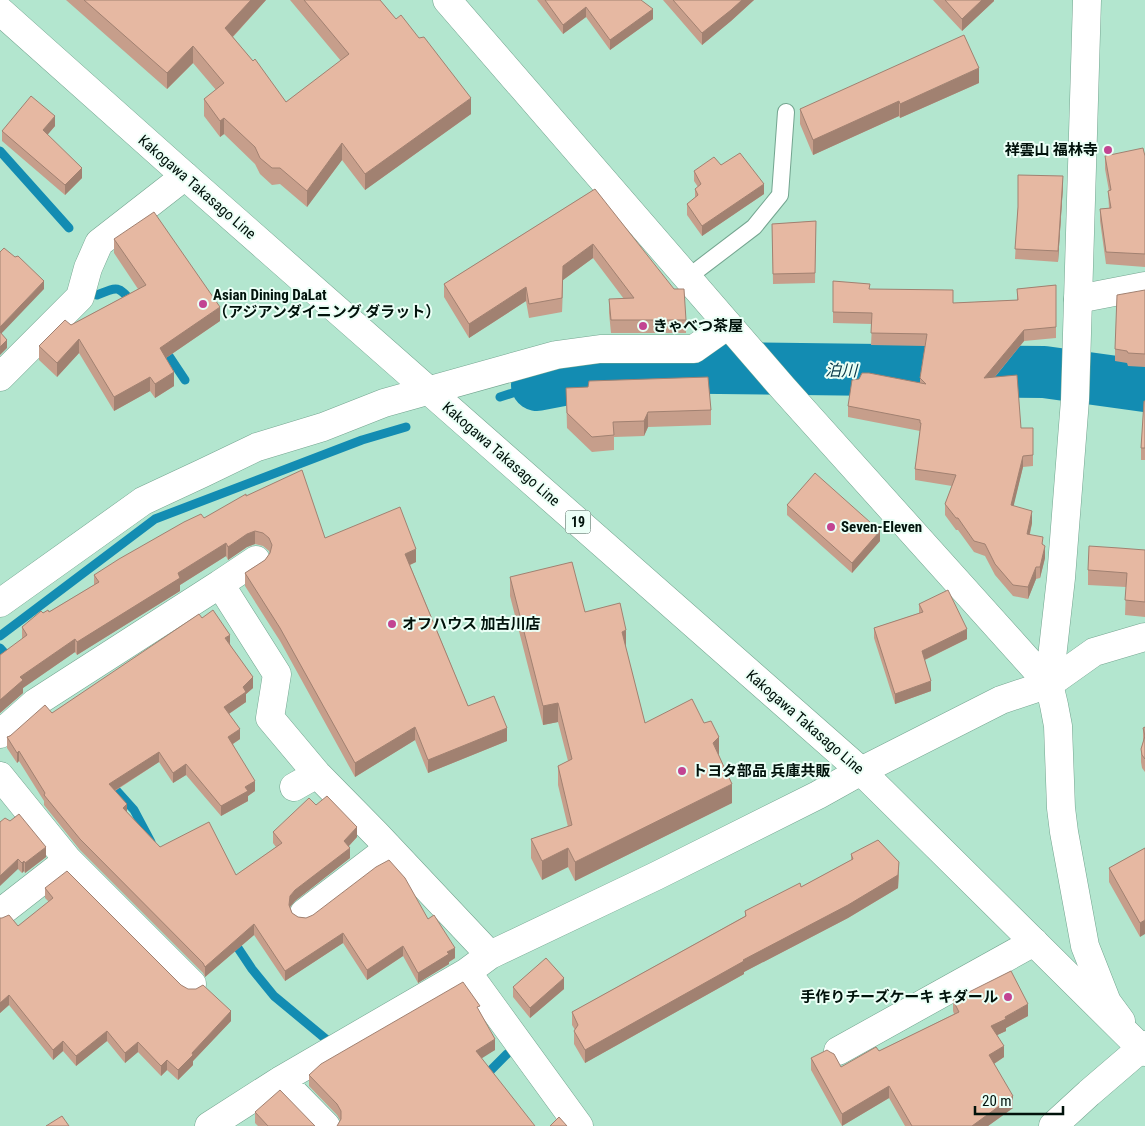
<svg xmlns="http://www.w3.org/2000/svg" width="1145" height="1126" viewBox="0 0 1145 1126" font-family="'Roboto Condensed','Noto Sans JP',sans-serif">
	<rect width="100%" height="100%" fill="#b3e6cf"/>
	<g fill="none" stroke-linecap="round" stroke-linejoin="round">
		<!-- stream -->
		<path stroke="#138cb2" stroke-width="9" d="M0,151L69,228
			M97,295C119,286 118,286 133,303
			M163,347L185,380
			M500,397L537,385
			M0,636L155,519L362,440L406,427
			M0,648L11,660
			M108,781L134,810L151,842
			M232,939L252,969L274,996L327,1040
			M484,1077L507,1054"/>
		<!-- river -->
		<path stroke="#138cb2" stroke-width="52" d="M537,385L631,367L1044,372L1145,386"/>
		<!-- service casing -->
		<g stroke="#74a590" stroke-width="18">
			<path id="service" d="M687,278L754,227L780,195L786,112"/>
		</g>
		<!-- minor casing -->
		<g stroke="#74a590" stroke-width="29">
			<path id="minor" d="M1078,299L1145,286
				M0,377L80,297L88,268L99,243L185,176
				M220,584L256,560
				M0,603L143,501L203,473L257,447L323,427L384,403L556,355L600,349H694L728,325
				M0,734L35,703L220,584L277,674L270,718L317,774L377,835L490,955
				M0,776L68,860L192,984
				M294,787L317,774
				M0,913L68,860
				M304,913L389,848
				M467,972L579,1126
				M838,1051L1034,942
				M281,1080L326,1126
				M209,1126L281,1080L467,972L490,955L656,876L818,795L861,771L1001,700L1049,684L1094,652L1145,637"/>
		</g>
		<!-- tertiary casing -->
		<g stroke="#74a590" stroke-width="29">
			<path id="tertiary" d="M447,0L783,388L1049,684L1054,705L1058,726L1061,808L1064,832L1085,946L1107,1002L1121,1021
				M1049,684L1061,578L1075,400L1087,0
				M1053,1126L1089,1093L1145,1045"/>
		</g>
		<!-- primary casing -->
		<g stroke="#74a590" stroke-width="29">
			<path id="primary" d="M0,11L185,176L861,771L1145,1052"/>
		</g>
		<!-- service -->
		<use href="#service" stroke="#fff" stroke-width="16"/>
		<!-- minor -->
		<use href="#minor" stroke="#fff" stroke-width="28"/>
		<!-- tertiary -->
		<use href="#tertiary" stroke="#fff" stroke-width="28"/>
		<!-- primary -->
		<use href="#primary" stroke="#fff" stroke-width="28"/>
	</g>
	<!-- wall -->
	<path fill="#c69e8b" d="M66,0H266L233,37L286,102L341,61L290,0H380L471,114L365,190L342,160L307,207L280,184L272,185L260,174L255,164L224,134L220,137L204,116V99L216,90L193,63L167,89Z
		M537,0H641L653,19L610,50L586,17L563,34Z
		M663,0H754L731,21L702,45Z
		M933,0H994V1L962,31Z
		M979,83L900,118L899,116L813,155L800,124V109Z
		M55,126L47,135L82,178L65,195L2,141V131Z
		M1105,156H1145V267L1106,264L1100,221V209L1109,208L1108,191H1109L1105,169Z
		M721,165L764,194L702,236L687,215V204L695,198V189L698,187L694,181V171Z
		M1063,186L1058,262L1015,259L1018,207Z
		M595,189L686,320V333H611L609,313V299H624L593,258L563,280L562,312L529,318L526,301L469,338L444,297V284Z
		M816,221L815,283L773,284L772,224Z
		M114,239L220,321L166,358L174,386L155,398L150,391L114,411L79,353L57,377L39,360V346L71,325L138,289L114,253Z
		M833,281L870,289L953,303L1017,300V289L1056,285V338L1024,341L995,377L1033,455V466L1023,467L1013,506L1032,523L1030,534L1043,544L1045,558L1040,578L1036,579L1028,599L1013,596L995,575L985,556L974,552L958,530H956L945,515V504L952,486L915,480V469L920,431L848,417V406L920,383V378L925,346L871,345L872,324L833,323Z
		M1145,290V367L1128,366L1127,363L1115,361V349Z
		M566,388L711,410V425L648,427L644,436L614,437V450L592,452L567,428Z
		M1145,401V460H1141V448Z
		M246,496L325,538L416,562L410,565L468,706L507,741L428,773L415,740L355,777L280,641L245,586V573L265,560L270,554L269,551L263,546L255,544L247,547L228,560L226,556L180,585V591L77,655L75,652L23,688V693L0,713V655L22,640V627L43,613L49,612L94,585V575Z
		M787,505L880,541L852,573L787,515Z
		M1145,550V617L1125,615L1126,587L1088,585V570Z
		M510,577L585,612L626,649L645,723L719,755L732,803L575,881L568,867L542,880L531,858V839L568,827L558,785V766L568,761L558,722L543,725L510,596Z
		M919,604L967,639L925,660L931,691L895,704L874,638V628L919,613Z
		M202,618L230,644L253,688L246,694V702L229,714L240,739L233,744L255,791L248,796V801L221,816L186,775L173,783L159,762L115,791L127,812L160,847L236,875L276,847L273,843V832L316,805L357,837L349,846L350,858L295,901L290,907L292,913L298,917L306,918L428,919L455,958L449,962V964L418,983L403,956L367,980L343,943L285,981L254,935L205,977L203,973L80,850L44,805V801L19,761L17,763L7,748V737L52,713Z
		M1145,727V772L1142,768L1141,762V749L1143,742V728Z
		M0,822L46,857L25,873L24,871L22,873L18,869Z
		M1145,848L1140,937L1109,882V868Z
		M851,854L899,875L898,888L848,918L744,972V974L585,1063L574,1044V1031L575,1030L572,1025V1012L745,916V911L801,887L851,860Z
		M45,888L231,1021L193,1061V1065L178,1080L167,1070L161,1076L138,1052L125,1063L107,1041L76,1066L63,1051L53,1060L9,1005L0,1013V918L18,926L49,902L45,898Z
		M513,987L564,989L530,1018L513,997Z
		M953,1000L1028,1016L1006,1028V1031L997,1035L1004,1057L994,1064L1013,1108L988,1126H905L889,1098L842,1126L811,1070V1058L841,1067L879,1051L954,1014L953,1011Z
		M480,1012L495,1050L340,1120L337,1115L309,1086V1075Z
		M255,1112L315,1126H258L255,1123Z"/>
	<!-- shaded-wall -->
	<path fill="#a18171" d="M251,0H266L225,45V28Z
		M742,0H754L731,21L702,45V33Z
		M982,0H994V1L962,31V19Z
		M586,7V17L563,34V25Z
		M653,9V19L610,50V40Z
		M193,46V63L167,89V73Z
		M979,68V83L900,118V104Z
		M471,98V114L365,190V174Z
		M899,101V116L813,155V140Z
		M55,116V126L43,140V130Z
		M224,118V134L220,137V121Z
		M342,143V160L307,207V191Z
		M82,168V178L65,195V185Z
		M1063,176V186L1058,262V251Z
		M764,184V194L702,236V226Z
		M593,244V258L563,280L562,312L563,266Z
		M44,281V289L0,335V327Z
		M526,287V301L469,338V324Z
		M220,307V321L160,362V348Z
		M1024,330V341L984,390V378Z
		M79,339V353L57,377V363Z
		M7,340V348L0,355V347Z
		M174,372V386L155,398V384Z
		M150,377V391L114,411V397Z
		M648,412V427L644,436V421Z
		M1023,456V467L1011,517V505Z
		M1032,511V523L1027,545V534Z
		M255,531V544L247,547L228,560V547L247,534Z
		M880,531V541L852,573V563Z
		M226,543V556L180,585V591L77,655V642L178,573Z
		M1045,546V558L1040,578V567Z
		M416,549V562L405,567V554Z
		M1036,567V579L1028,599V587Z
		M967,629V639L922,661V651Z
		M626,630V649L622,632Z
		M230,635V645L225,638Z
		M75,639V652L23,688V693L0,713V700L20,677Z
		M253,677V688L246,694V702L224,717V707L243,687Z
		M931,681V691L895,704V694Z
		M558,703V722L543,725V706Z
		M415,727V740L355,777V763Z
		M507,728V741L428,773V760Z
		M240,729V739L228,747V737Z
		M719,737V756L713,743Z
		M19,751V761L17,763V753Z
		M159,752V762L109,794V784Z
		M186,764V775L173,783V773Z
		M255,781V791L248,796V801L221,816V806L245,787Z
		M732,784V803L575,881V862Z
		M127,804V815L123,808Z
		M357,827V837L344,851V841Z
		M46,847V857L25,873V863Z
		M350,848V858L295,901L290,907L289,915V905L290,896L295,890Z
		M568,848V867L542,880V861Z
		M18,859V869L0,886V876Z
		M24,861V871L22,873V863Z
		M899,862L898,888L848,918L744,972V974L585,1063V1050L743,960Z
		M1145,920V934L1140,937V923Z
		M254,924V935L205,977V967Z
		M343,933V943L285,981V971Z
		M403,946V956L367,980V970Z
		M455,948V958L449,962V964L418,983V973L447,952Z
		M564,978V989L530,1018V1008Z
		M9,995V1005L0,1013V1003Z
		M1028,1004V1016L1006,1028V1031L991,1038V1026L1005,1017Z
		M231,1011V1021L193,1061V1065L178,1080V1070L192,1053Z
		M107,1031V1041L76,1066V1056Z
		M495,1039V1050L476,1062V1051Z
		M63,1041V1051L53,1060V1050Z
		M138,1042V1052L125,1063V1053Z
		M1004,1046V1057L989,1067V1055Z
		M167,1060V1070L161,1076V1066Z
		M889,1086V1098L842,1126V1114Z
		M1013,1096V1108L988,1126H972Z"/>
	<!-- building -->
	<path fill="#e6b8a2" stroke="#a18171" d="M84,0H251L225,28L253,61L255,59L286,102L349,54L304,0H380L396,19L401,15L419,38L424,37L471,98L365,174L342,143L307,191L280,168H272L260,158L255,147L224,118L220,121L204,99L224,83L193,46L167,73Z
		M545,0H641L653,9L610,40L586,7L563,25Z
		M673,0H742L731,10L702,33Z
		M945,0H982L962,19Z
		M964,35L979,68L900,104L899,101L813,140L800,109Z
		M31,96L55,116L43,130L82,168L65,185L2,131Z
		M1143,148L1145,156V254L1106,252L1100,209L1111,208L1108,191L1111,190L1105,156Z
		M740,153L764,184L702,226L687,204L698,195L695,189L701,184L694,171L714,157L721,165Z
		M1018,175L1063,176L1058,251L1015,249L1018,207Z
		M595,189L674,289H684L686,320H611L609,299L634,298L593,244L563,266L562,298L529,304L526,287L469,324L444,284Z
		M154,212L220,307L160,348L174,372L155,384L150,377L114,397L79,339L57,363L39,346L65,320L71,325L146,285L114,239Z
		M816,221L815,273L773,274L772,224Z
		M4,248L15,257L18,256L44,281L0,327V252Z
		M833,281L870,284L869,289L953,290V303L1018,300L1017,289L1056,285V327L1024,330L984,378L1017,375L1021,428H1033V455L1023,456L1011,505L1032,511L1027,534L1043,537L1042,544L1045,546L1040,567H1036L1028,587L1013,585L995,564L985,544L974,541L958,518H956L945,504L956,475L915,469L921,423H920V420L848,406L852,380L859,379L862,373H869L926,384L920,378L927,334L871,333L872,313L833,312Z
		M1145,290V354L1128,353L1127,351L1115,349L1117,295Z
		M0,332L7,340L0,347Z
		M708,377L711,410L648,412L644,421L613,422L614,435L592,437L567,413L566,388L588,387L589,381Z
		M1144,401H1145V448H1141Z
		M302,470L325,538L400,507L416,549L405,554L468,706L494,696L507,728L428,760L415,727L355,763L280,628L245,573L265,560L270,553L272,545L269,538L263,533L255,531L247,534L228,547L226,543L178,573L180,578L77,642L75,639L20,677L23,680L0,700V655L27,635L22,627L41,611L43,613L48,610L49,612L99,582L94,575L119,559L184,522L201,514L204,518L246,494V496Z
		M815,473L880,531L852,563L787,505Z
		M1089,546L1119,548L1145,550V602L1125,600L1127,573L1088,570Z
		M572,562L585,612L620,603L626,630L622,632L645,723L692,699L704,723L711,721L719,737L713,743L732,784L575,862L568,848L542,861L531,839L572,825L558,766L572,759L558,703L543,706L510,577Z
		M948,590L967,629L922,651L931,681L895,694L874,628L923,612L919,604Z
		M213,610L230,635L225,638L253,677L243,687L246,692L224,707L240,729L228,737L255,781L245,787L248,791L221,806L186,764L173,773L159,752L109,784L127,804L123,808L160,847L209,822L236,875L282,843L273,832L309,798L316,805L327,796L357,827L344,841L350,848L295,890L290,896L289,905L292,913L298,917L306,918L313,915L376,867L389,860L405,878L428,919L434,915L455,948L447,952L449,954L418,973L403,946L367,970L343,933L285,971L254,924L205,967L203,963L80,839L44,795L45,793L19,751L17,753L7,737L10,736L45,705L52,713L199,614L202,618Z
		M1145,727V759L1142,755L1141,749L1145,736L1143,728Z
		M19,814L46,847L25,863L24,861L22,863L18,859L0,876V822L5,818L10,821Z
		M878,840L899,862L898,875L848,905L743,960L744,961L585,1050L574,1031L578,1025L572,1012L746,916L745,911L800,883L801,887L853,859L851,854Z
		M1145,848V920L1140,923L1109,868Z
		M67,871L181,985L188,989H196L203,985L231,1011L192,1053L193,1055L178,1070L167,1060L161,1066L138,1042L125,1053L107,1031L76,1056L63,1041L53,1050L9,995L0,1003V918H2L9,915L18,926L53,898L45,888Z
		M546,958L564,978L530,1008L513,987Z
		M1011,971L1028,1004L1005,1017L1006,1019L991,1026L1004,1046L989,1055L1013,1096L972,1126H912L889,1086L842,1114L811,1058L827,1050L830,1052L834,1054L841,1067L876,1047L879,1051L959,1012L953,1000Z
		M463,982L480,1006L477,1007L495,1039L476,1051L535,1126H337L341,1119V1111L337,1104L309,1075L321,1064Z
		M280,1090L315,1126H268L255,1112Z
		M62,1116L69,1126H46Z
		M559,1117L567,1126H550Z"/>
	<!-- markers -->
	<g fill="#c24492" stroke="#ebfff6" stroke-width="2">
		<circle cx="1108" cy="150" r="5"/>
		<circle cx="203" cy="304" r="5"/>
		<circle cx="643" cy="326" r="5"/>
		<circle cx="831" cy="527" r="5"/>
		<circle cx="392" cy="624" r="5"/>
		<circle cx="682" cy="771" r="5"/>
		<circle cx="1008" cy="997" r="5"/>
	</g>
	<g text-anchor="middle" stroke-width="4" stroke-linejoin="round" paint-order="stroke">
		<!-- shield labels -->
		<rect fill="#ebfff6" stroke="#475952" stroke-width="1" x="565.5" y="510.5" width="25" height="23" rx="4"/>
		<g font-size="14" font-weight="bold" fill="#01120b">
			<text x="578" y="527">19</text>
		</g>
		<!-- poi labels -->
		<g font-size="15" font-weight="bold" fill="#01120b" stroke="#ebfff6" text-anchor="start">
			<text x="1098" y="155" text-anchor="end">祥雲山 福林寺</text>
			<text x="213" y="300">Asian Dining DaLat<tspan x="213" dy="17">（アジアンダイニング ダラット）</tspan></text>
			<text x="653" y="331">きゃべつ茶屋</text>
			<text x="841" y="532">Seven-Eleven</text>
			<text x="402" y="629">オフハウス 加古川店</text>
			<text x="692" y="776">トヨタ部品 兵庫共販</text>
			<text x="998" y="1002" text-anchor="end">手作りチーズケーキ キダール</text>
		</g>
		<!-- street labels -->
		<g font-size="15" fill="#01120b" stroke="#ebfff6">
			<text transform="translate(197 187) rotate(41)" y="5">Kakogawa Takasago Line</text>
			<text transform="translate(501 454) rotate(41)" y="5">Kakogawa Takasago Line</text>
			<text transform="translate(805 722) rotate(41)" y="5">Kakogawa Takasago Line</text>
		</g>
		<!-- water labels -->
		<g font-size="16" font-style="italic" fill="#083848" stroke="#ebfff6">
			<text transform="translate(841 370) rotate(1)" y="6">泊川</text>
		</g>
	</g>
	<!-- scale -->
	<path d="M975 1106v8h88v-8" fill="none" stroke="#01120b" stroke-width="2.5"/>
	<text x="982" y="1106" font-size="15" fill="#01120b" stroke="#ebfff6" stroke-width="4" paint-order="stroke">20 m</text>
</svg>
